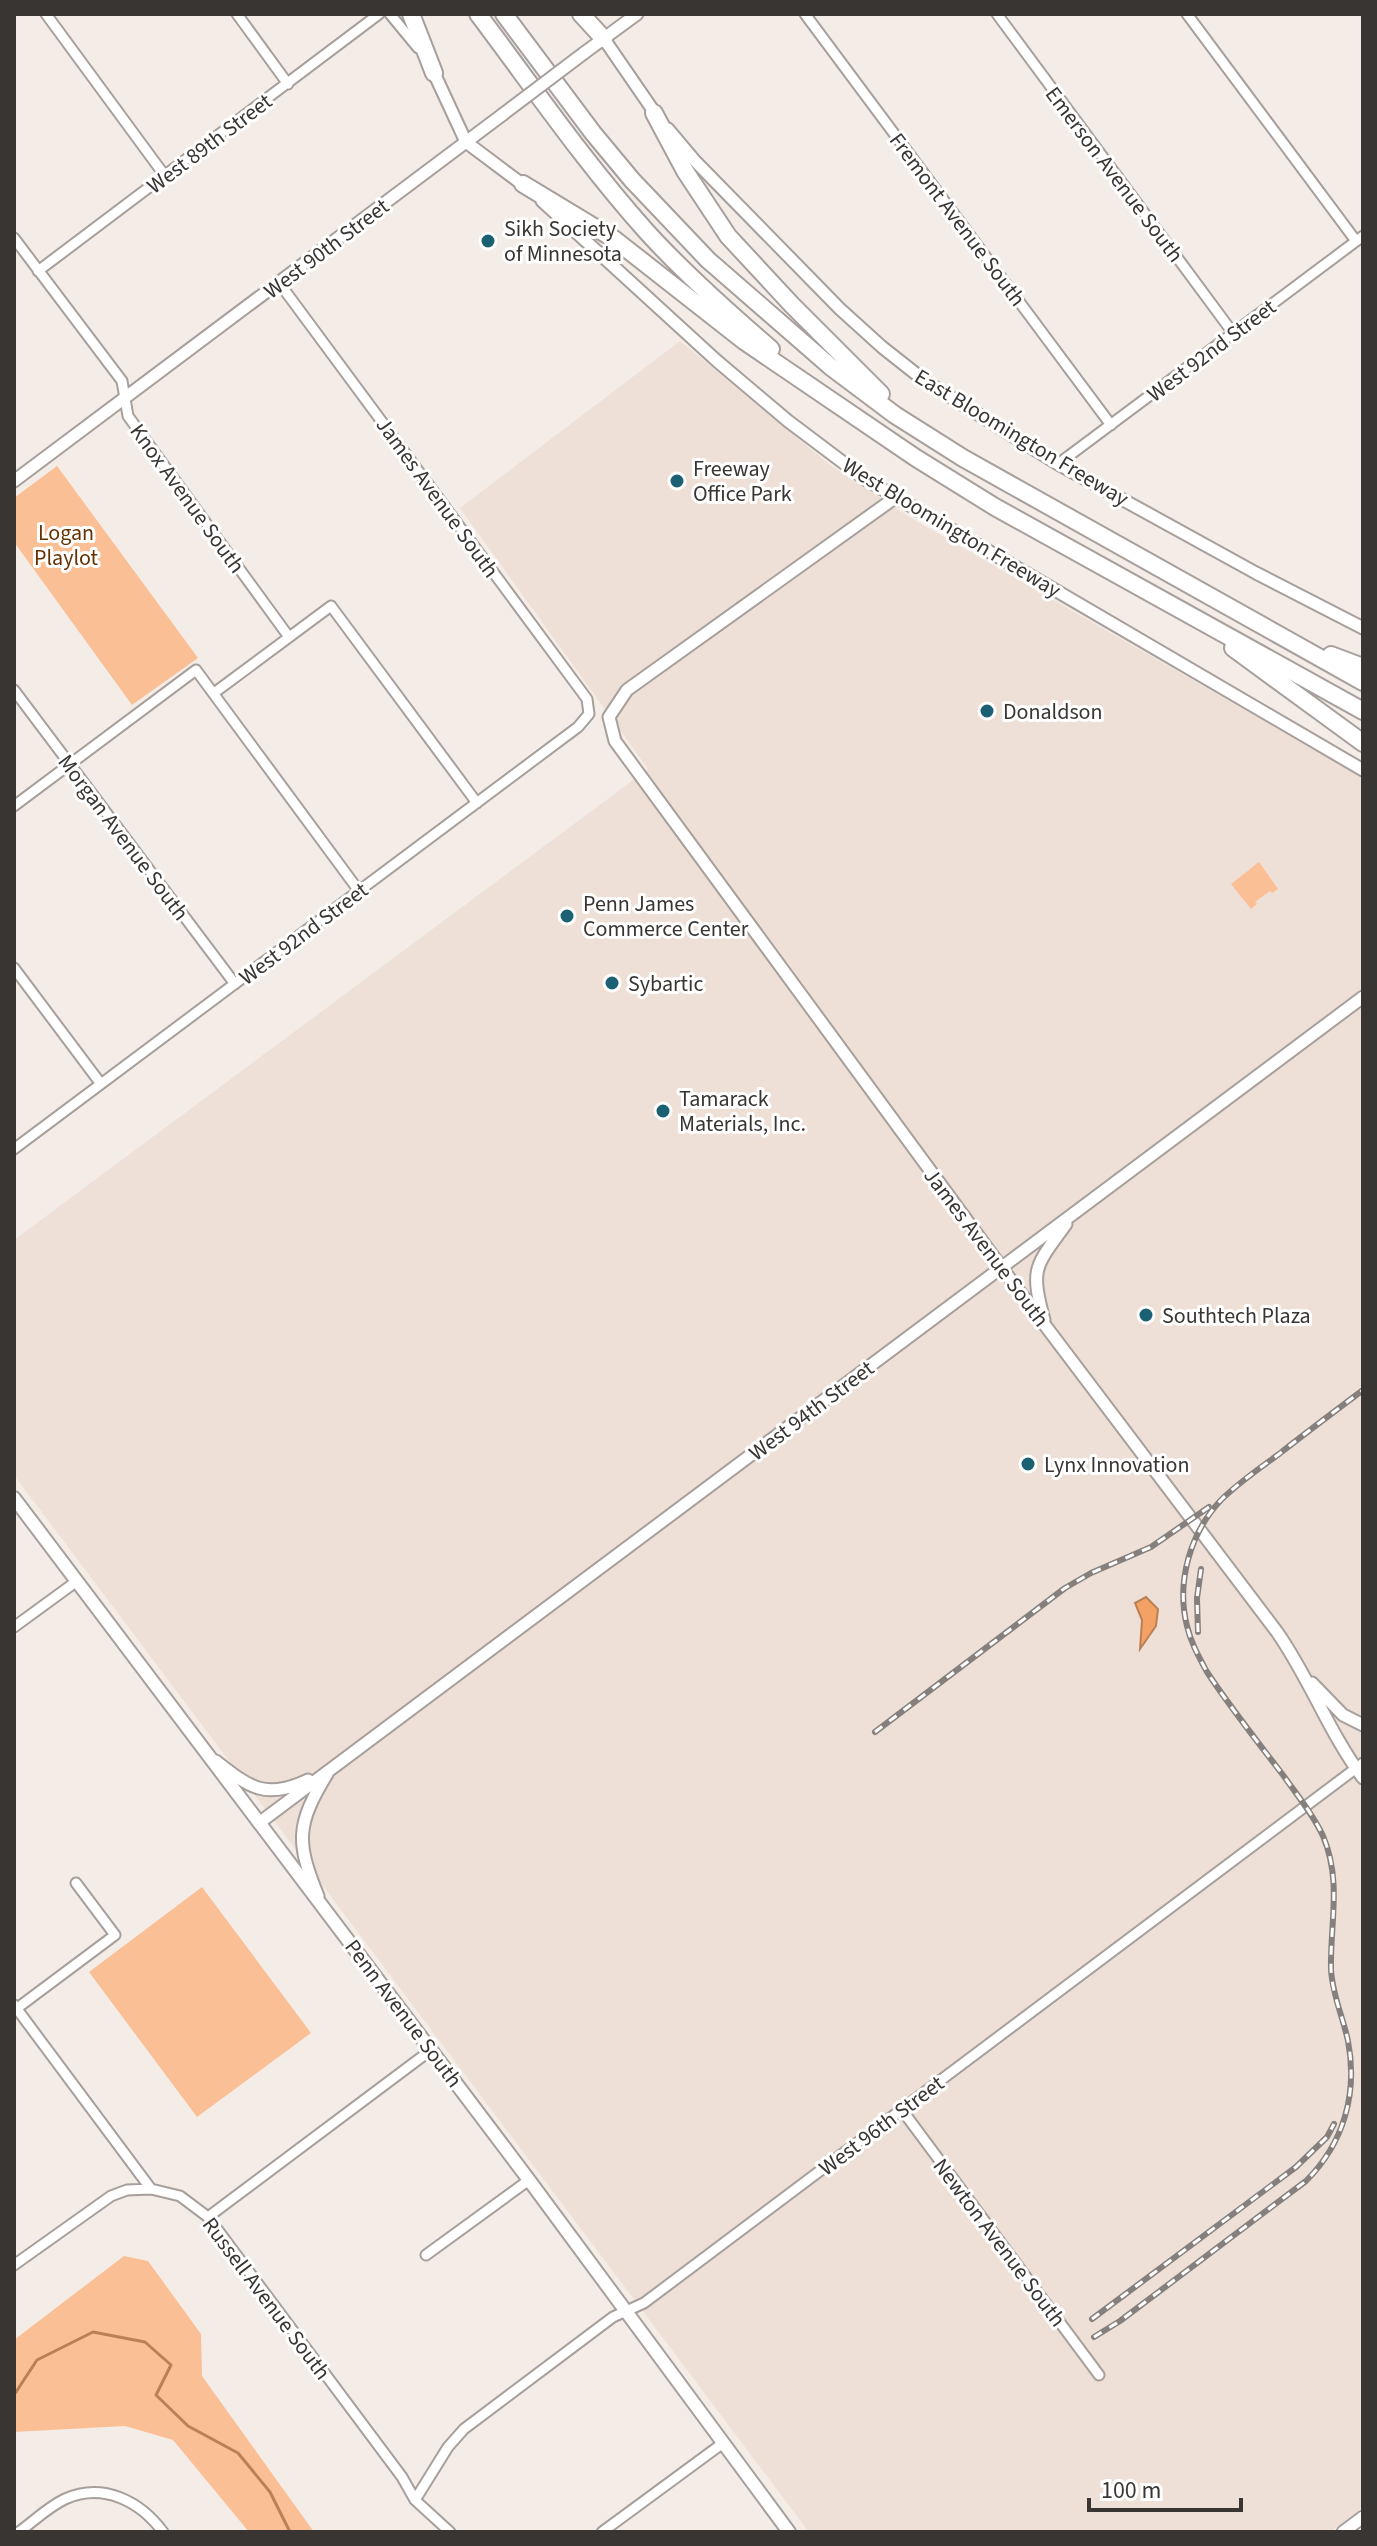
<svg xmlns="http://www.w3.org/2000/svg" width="1377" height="2546" viewBox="0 0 1377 2546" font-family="'Source Sans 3',sans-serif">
	<rect width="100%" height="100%" fill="#f4ece7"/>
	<!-- built -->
	<path fill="#eee0d6" d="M680,341L830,465L911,518L1363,778V2507L1330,2532H809L14,1475V1240L648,769L460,508Z"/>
	<!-- green -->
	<path fill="#fbbf96" d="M57,466L198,658L132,705L14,542V498Z
		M1259,862L1278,889L1272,893L1270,891L1255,902L1257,904L1251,909L1231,884Z
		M202,1887L311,2033L197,2117L89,1972Z
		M124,2256L148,2261L201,2334L202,2376L314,2532H249L173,2440L125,2426L14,2432V2340Z"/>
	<!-- water -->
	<path fill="#f3a165" stroke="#bb8156" stroke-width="2" d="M1146,1597L1158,1609L1156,1626L1140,1649L1142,1620L1135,1603Z"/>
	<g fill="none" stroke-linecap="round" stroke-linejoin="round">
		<!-- stream -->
		<path stroke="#bb8156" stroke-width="3" d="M14,2395L37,2360L93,2332L145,2342L171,2365L156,2395L188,2426L238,2453L270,2492L290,2532"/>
		<!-- minor casing -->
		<g stroke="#a79f9b" stroke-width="13">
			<path id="minor" d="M46,14L165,176
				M237,14L288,84
				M390,14L418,48
				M805,14L1111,425
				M997,14L1233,333
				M1187,14L1356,241
				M14,238L122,381L128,416L289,637
				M38,271L379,14
				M1058,464L1363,236
				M14,690L235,984
				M214,693L331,606L477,803
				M14,806L196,670L359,891
				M14,968L101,1084
				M14,1149L578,727L589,714L587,699L280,284
				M14,1627L77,1581
				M14,2005L151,2189L180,2196L208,2217L402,2477L415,2500L450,2532
				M16,2009L115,1935L76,1883
				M902,2110L1099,2375
				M208,2217L431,2050
				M426,2255L529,2180
				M14,2265L111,2196L127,2190L151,2189
				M415,2500L448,2447L464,2429L613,2317L644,2303L1363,1763
				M19,2532C34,2521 48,2507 65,2499C103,2482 140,2501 163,2532
				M602,2532L723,2443"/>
		</g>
		<!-- tertiary casing -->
		<g stroke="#a79f9b" stroke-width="15">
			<path id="tertiary" d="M604,39L657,116
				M584,53L637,14
				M434,73L466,142L526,187
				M668,129L695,161L840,309L882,347L925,381L1058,464L1256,573L1363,628
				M542,201L717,361L788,421L865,479L1363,770
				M14,481L502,115
				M896,497L627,690L609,717L615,741L1001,1267L1277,1632C1310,1679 1329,1733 1363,1778
				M1044,1320C1030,1267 1035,1267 1066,1224
				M1312,1683L1343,1715L1363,1725
				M216,1761C250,1788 266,1800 308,1780
				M259,1823L1363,997
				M318,1896C296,1842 296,1825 327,1774
				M1343,2532L1363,2517"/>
		</g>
		<!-- secondary casing -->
		<g stroke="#a79f9b" stroke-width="16">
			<path id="secondary" d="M14,1498L529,2180L789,2532"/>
		</g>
		<!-- motorway casing -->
		<g stroke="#a79f9b" stroke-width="20">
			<path id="motorway" d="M411,14L434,73
				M478,14C533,87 585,163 646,231C684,273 728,312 771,349
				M504,14L593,133L632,180L708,260L831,367L895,415L963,458L1363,682
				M581,14L604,39
				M654,113L685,171L728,236L792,305L881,394
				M523,184L614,239L744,341L916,458L995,507L1363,711
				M1233,648L1363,743
				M1331,655L1363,667"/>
		</g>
		<!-- minor -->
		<use href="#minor" stroke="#fff" stroke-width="9"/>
		<!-- tertiary -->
		<use href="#tertiary" stroke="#fff" stroke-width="11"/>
		<!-- secondary -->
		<use href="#secondary" stroke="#fff" stroke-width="12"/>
		<!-- motorway -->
		<use href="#motorway" stroke="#fff" stroke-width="16"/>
		<!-- rail casing -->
		<g stroke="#85807d" stroke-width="6">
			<path id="rail" d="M1198,1632L1197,1598L1201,1569
				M875,1732L1065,1588L1091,1573L1151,1547L1209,1507
				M1092,2319L1296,2167L1327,2137L1334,2124
				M1094,2337L1120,2321L1306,2181C1344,2143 1358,2093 1348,2041C1343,2017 1332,1994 1331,1969C1330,1923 1342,1881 1323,1836C1313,1814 1297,1795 1283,1775C1257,1741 1230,1707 1207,1672C1199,1657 1191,1643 1187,1626C1176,1582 1190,1533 1221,1500C1238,1483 1260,1468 1279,1454C1307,1432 1335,1411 1363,1390"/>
		</g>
		<!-- rail -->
		<use href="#rail" stroke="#fff" stroke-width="3" stroke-dasharray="9" stroke-linecap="butt"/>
		<!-- tertiary-bridge casing -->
		<g stroke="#a79f9b" stroke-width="15" stroke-linecap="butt">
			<path id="tertiary-bridge" d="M502,115L584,53"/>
		</g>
		<!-- tertiary-bridge -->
		<use href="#tertiary-bridge" stroke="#fff" stroke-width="11"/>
	</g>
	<!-- markers -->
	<g fill="#1c6173" stroke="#fff" stroke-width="3">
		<circle cx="488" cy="241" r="8"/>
		<circle cx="677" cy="481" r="8"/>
		<circle cx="987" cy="711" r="8"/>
		<circle cx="567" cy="916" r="8"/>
		<circle cx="612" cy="983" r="8"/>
		<circle cx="663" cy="1111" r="8"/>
		<circle cx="1146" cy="1315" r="8"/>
		<circle cx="1028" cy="1464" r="8"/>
	</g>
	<g text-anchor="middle" stroke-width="6" stroke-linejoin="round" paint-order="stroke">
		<!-- street labels -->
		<g font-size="22" fill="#383533" stroke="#fff">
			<text transform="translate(209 143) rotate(-37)" y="8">West 89th Street</text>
			<text transform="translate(1115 174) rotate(53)" y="8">Emerson Avenue South</text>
			<text transform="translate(958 219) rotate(53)" y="8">Fremont Avenue South</text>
			<text transform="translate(326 248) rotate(-37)" y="8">West 90th Street</text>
			<text transform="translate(1211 350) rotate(-37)" y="8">West 92nd Street</text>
			<text transform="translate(1022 437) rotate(31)" y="8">East Bloomington Freeway</text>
			<text transform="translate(438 497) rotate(54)" y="8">James Avenue South</text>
			<text transform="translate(188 498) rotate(54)" y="8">Knox Avenue South</text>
			<text transform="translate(952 527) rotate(31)" y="8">West Bloomington Freeway</text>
			<text transform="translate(124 837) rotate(53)" y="8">Morgan Avenue South</text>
			<text transform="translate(303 933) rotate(-37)" y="8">West 92nd Street</text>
			<text transform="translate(987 1247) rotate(53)" y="8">James Avenue South</text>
			<text transform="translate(811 1410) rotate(-37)" y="8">West 94th Street</text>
			<text transform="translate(404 2013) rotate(53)" y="8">Penn Avenue South</text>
			<text transform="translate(881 2125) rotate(-37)" y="8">West 96th Street</text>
			<text transform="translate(1000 2242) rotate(53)" y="8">Newton Avenue South</text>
			<text transform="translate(267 2298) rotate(53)" y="8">Russell Avenue South</text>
		</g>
		<!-- poi labels -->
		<g font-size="22" fill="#383533" stroke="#fff" text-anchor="start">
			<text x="504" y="236">Sikh Society<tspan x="504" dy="25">of Minnesota</tspan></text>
			<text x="693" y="476">Freeway<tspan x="693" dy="25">Office Park</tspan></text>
			<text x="1003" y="719">Donaldson</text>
			<text x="583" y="911">Penn James<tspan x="583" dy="25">Commerce Center</tspan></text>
			<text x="628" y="991">Sybartic</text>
			<text x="679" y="1106">Tamarack<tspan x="679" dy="25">Materials, Inc.</tspan></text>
			<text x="1162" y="1323">Southtech Plaza</text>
			<text x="1044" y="1472">Lynx Innovation</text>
		</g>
		<!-- park labels -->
		<g font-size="22" fill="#663201" stroke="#fff">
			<text x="66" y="540">Logan<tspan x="66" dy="25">Playlot</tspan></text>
		</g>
	</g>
	<!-- border -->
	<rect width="1377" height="2546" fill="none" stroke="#383533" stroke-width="32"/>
	<!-- scale -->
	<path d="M1089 2498v12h152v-12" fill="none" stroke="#383533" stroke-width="4"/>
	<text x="1101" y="2498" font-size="24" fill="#383533" stroke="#ffffff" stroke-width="6" paint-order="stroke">100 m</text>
</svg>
